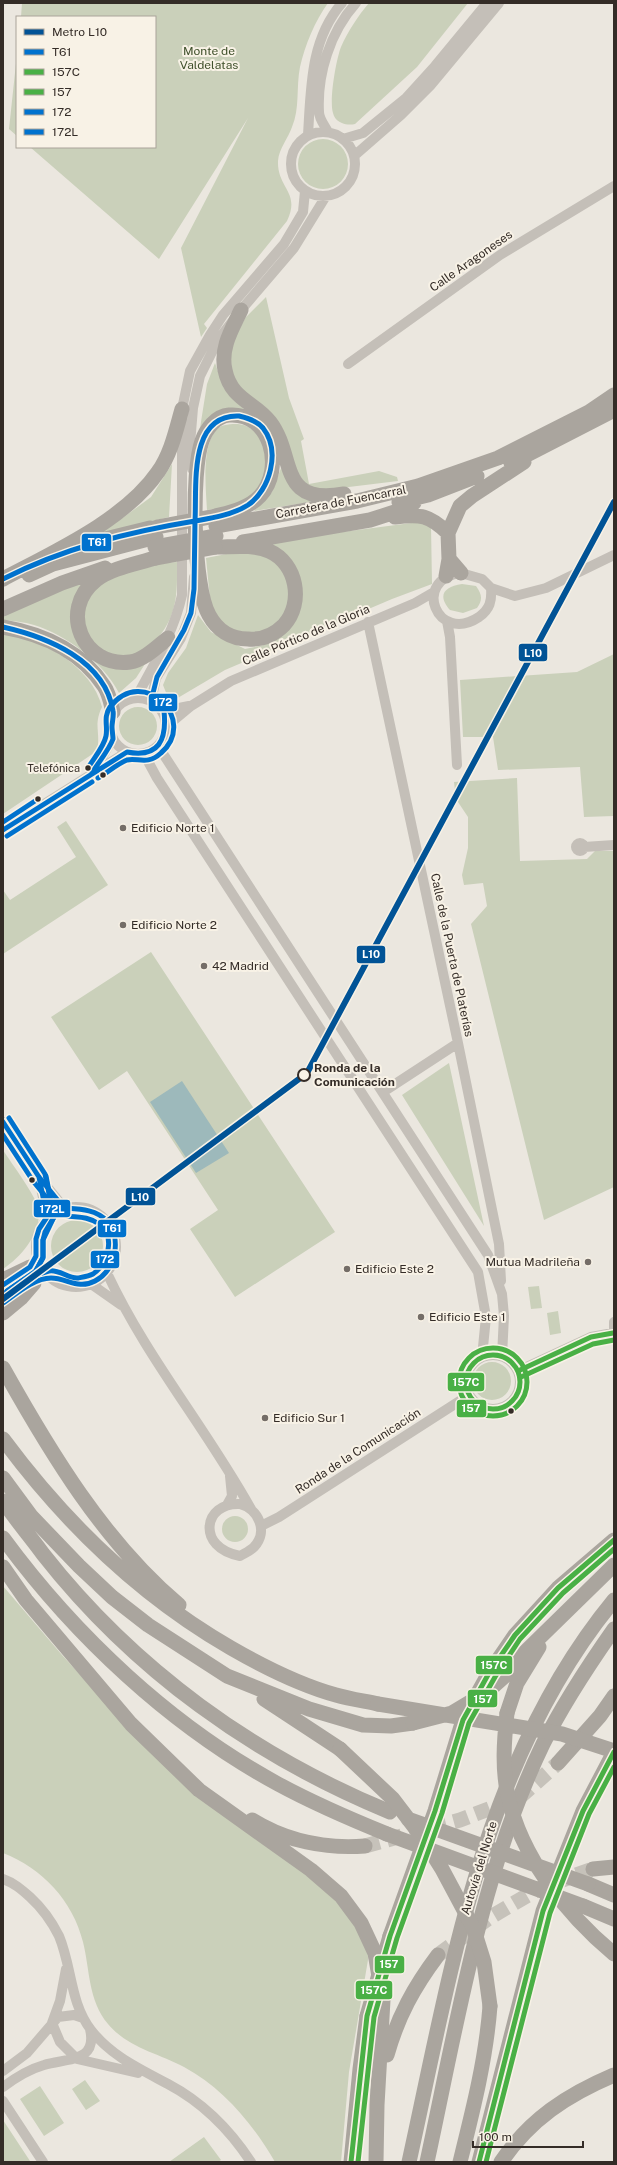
<svg xmlns="http://www.w3.org/2000/svg" width="617" height="2165" viewBox="0 0 617 2165" font-family="'Public Sans',sans-serif">
	<rect width="100%" height="100%" fill="#ebe7df"/>
	<!-- green -->
	<path fill="#cad0ba" d="M22,3H328C315,21 305,45 300,67C296,87 300,109 292,127C288,139 279,148 278,161C277,188 301,192 287,221L204,324L207,328L201,337L181,248L248,118L159,259L30,147H155V17H21Z
		M369,3H468L417,67L355,124C347,126 335,123 333,113C329,100 336,60 341,47C348,31 358,16 369,3Z
		M17,54V136L9,129Z
		M298 164a25 25 0 1 1 50 0a25 25 0 1 1-50 0Z
		M266,297L289,398L304,439L301,441L309,484L379,471L397,477L398,481L316,491L309,489L232,377L230,344L246,317Z
		M215,363L224,388L245,410C223,411 214,409 200,428L207,384Z
		M238,424C270,428 273,471 255,492C244,505 222,508 207,510C206,490 201,445 217,429C222,424 232,424 238,424Z
		M172,464L169,517L92,536L124,517L151,497Z
		M281,468L289,483L316,501L254,511L272,492Z
		M419,522L431,526L432,584L392,599L225,670L176,699L167,695L163,685L168,673L186,648L198,615L211,632L245,649L264,645L301,604L265,542Z
		M247,550L257,551L282,567L290,588L287,613L268,631L242,634L229,628L216,616L210,599L206,558Z
		M177,562C177,579 178,600 171,616C165,632 151,649 134,655C111,663 80,642 82,616C82,612 84,608 86,604C88,595 98,583 106,579C127,568 154,564 177,562Z
		M88,579C74,597 67,613 75,636C77,641 79,647 84,651C90,656 134,662 145,664L136,678L119,693C103,662 66,635 34,625C24,622 13,621 3,620V616Z
		M462,584L476,586C482,594 483,600 477,608L463,613L450,610C437,595 444,587 462,584Z
		M3,634C43,638 92,667 102,707C93,726 101,731 97,751L3,814Z
		M614,654V816L584,817L580,767L498,770L493,737H463L460,680L577,672Z
		M119 726a19 19 0 1 1 38 0a19 19 0 1 1-38 0Z
		M517,778L520,861L587,859L595,851H614V1187L544,1220L471,924L487,906L483,883L464,885L462,875L468,848V817L456,799L454,782Z
		M66,821L108,885L3,954V890L10,900L76,857L57,827Z
		M151,952L335,1232L235,1297L190,1229L218,1210L127,1071L99,1090L51,1017Z
		M449,1063L484,1226L402,1095Z
		M3,1150C11,1163 38,1198 39,1211C40,1235 21,1257 3,1269Z
		M51 1246a26 26 0 1 1 52 0a26 26 0 1 1-52 0Z
		M539,1286L542,1308L531,1309L528,1287Z
		M558,1311L561,1333L550,1335L547,1313Z
		M473 1381a19 19 0 1 1 38 0a19 19 0 1 1-38 0Z
		M222 1529a13 13 0 1 1 26 0a13 13 0 1 1-26 0Z
		M3,1586L62,1655L129,1728L312,1879L338,1903L356,1927L369,1954L349,2072L341,2162H275C253,2124 223,2088 184,2067C158,2053 128,2048 108,2024C88,2000 90,1970 83,1942C73,1901 42,1868 3,1853Z
		M85,2080L100,2101L86,2110L72,2089Z
		M40,2086L64,2123L44,2136L20,2099Z
		M3,2120L30,2161V2162H3Z
		M204,2137L221,2160L218,2162H169Z"/>
	<!-- water -->
	<path fill="#9db9bb" d="M182,1081L229,1153L196,1173L150,1102Z"/>
	<g fill="none" stroke-linecap="round" stroke-linejoin="round">
		<!-- highway-tunnel -->
		<path stroke="#c6c2ba" stroke-width="15" stroke-dasharray="15 8" stroke-linecap="butt" d="M365,1846L460,1820L520,1797L558,1763
			M438,1955L489,1918L540,1888L593,1869"/>
		<!-- minor -->
		<path stroke="#c4bfb8" stroke-width="10" d="M291 164a32 32 0 1 1 64 0a32 32 0 1 1-64 0Z
			M328,132C325,126 319,119 319,112C317,74 330,32 356,3
			M308,135C311,88 310,40 342,3
			M343,139L363,133L405,99L435,66L487,3
			M354,156L401,115L430,86L499,3
			M348,364L500,255L614,186
			M192,469L190,444L193,408L200,376L218,340L241,310L294,248L326,196
			M461,573L482,579L491,588C492,601 490,609 479,617C437,645 411,579 461,573Z
			M491,588L515,596L546,588L614,555
			M447,621L450,637L457,765
			M368,622L458,1043L499,1244L501,1281
			M110 726a28 28 0 1 1 56 0a28 28 0 1 1-56 0Z
			M136,698C154,664 174,632 182,595V409L190,371L210,335L223,315L284,244L303,212L305,191
			M151,701L156,678L181,638L191,613L194,577
			M164,711L189,706
			M167,726L191,706L231,681L415,603L434,592
			M158,746L488,1255L502,1294L504,1316L502,1356
			M144,754L157,778L478,1272L486,1317L482,1357
			M93,773L113,738
			M3,830L127,752
			M576 847a4 4 0 1 1 8 0a4 4 0 1 1-8 0Z
			M584,847L614,845
			M383,1092L458,1043
			M3,1122L39,1177L64,1208
			M39,1178L47,1217
			M36 1247a40 40 0 1 1 80 0a40 40 0 1 1-80 0Z
			M107,1273C146,1357 206,1428 251,1509
			M91,1284L121,1305
			M614,1322V1336
			M466 1382a27 27 0 1 1 54 0a27 27 0 1 1-54 0Z
			M518,1371L591,1337L613,1333
			M240,1504C258,1509 269,1531 254,1547C250,1551 245,1553 240,1556C196,1548 203,1502 240,1504Z
			M227,1505L232,1496L230,1476
			M261,1526L279,1517L469,1395
			M3,1879C14,1883 21,1889 30,1897C42,1908 52,1922 59,1936C72,1967 70,2003 91,2030C111,2056 140,2069 168,2084C202,2102 230,2130 251,2162
			M66,1969L60,2001L52,2023L60,2042L77,2059L138,2073
			M3,2071L27,2053L58,2017L74,2015L83,2018
			M3,2087C15,2078 30,2069 44,2065C66,2058 98,2063 90,2029
			M3,2101L43,2162"/>
		<!-- highway -->
		<path stroke="#aaa59e" stroke-width="15" d="M241,310C232,329 220,348 225,370C231,400 255,402 270,422C296,456 277,506 344,494
			M511,463L614,410
			M399,502L428,495L477,476
			M395,517C421,514 429,515 448,533
			M216,526L357,501L418,486L498,458L589,412L614,395
			M243,542L370,520L404,509L414,503
			M215,547C233,547 252,544 269,551C297,563 304,603 284,625C274,635 261,640 248,639C231,639 217,630 209,615C193,587 191,471 202,441C206,429 216,416 229,415C271,412 285,469 260,496C249,508 231,512 216,516
			M71,549L89,543L150,528
			M155,558C136,564 112,568 96,580C58,610 83,668 130,662C144,660 158,646 168,638
			M449,559L461,573
			M29,575L53,564L156,537
			M446,576L449,559L448,533L460,506L472,496L524,462
			M3,579C54,552 125,520 158,472C171,454 176,430 182,409
			M3,609L62,583L105,568
			M3,627C43,634 81,651 104,686C109,693 111,704 113,712
			M3,1280L30,1267
			M3,1313L21,1298L34,1283
			M3,1368C50,1452 104,1542 179,1605
			M3,1439C66,1524 139,1595 231,1648C264,1667 300,1685 336,1695C350,1699 364,1701 378,1704
			M3,1478L31,1516L79,1566L112,1597L148,1625L227,1676L309,1709L363,1725L391,1726L413,1723
			M3,1501C15,1519 30,1536 43,1554C134,1670 254,1756 390,1812
			M3,1538C75,1636 171,1726 278,1784C313,1803 350,1819 387,1834
			M3,1567L26,1600L131,1724L199,1790L311,1870L341,1896L361,1923L375,1953L383,2000L377,2105L376,2162
			M506,1675L524,1653L614,1565
			M264,1699L340,1749
			M507,1713L517,1683L539,1647
			M558,1763L600,1716L614,1696
			M252,1820C286,1841 326,1849 365,1846
			M593,1869L614,1867
			M588,1884L614,1895
			M583,1906L614,1919
			M390,1936L435,1811L463,1720L489,1673L515,1635L558,1588L614,1540
			M387,2055C398,2016 414,1987 438,1955
			M351,2162L360,2069L367,2016
			M409,2162C452,1967 483,1759 614,1600
			M427,2162C457,2024 481,1872 543,1744C563,1704 588,1666 614,1629
			M460,2162C473,2110 486,2059 490,2006
			M479,2162L543,1911L583,1811L614,1752
			M501,2162C530,2119 567,2095 614,2075"/>
		<!-- highway-bridge -->
		<path stroke="#aaa59e" stroke-width="15" d="M157,527L216,516
			M155,547L216,536
			M155,558L215,547
			M378,1704L562,1734L614,1751
			M507,1713C504,1741 502,1768 508,1796C521,1857 567,1915 614,1954
			M413,1723L452,1713L487,1692L506,1675
			M340,1749L393,1799L422,1837L442,1869L473,1927L484,1962L490,2006
			M408,1819L588,1884
			M387,1834L583,1906
			M367,2016L390,1936"/>
		<!-- bus-1 casing -->
		<g stroke="#f8f2e6" stroke-width="8">
			<path id="bus-1" d="M239,416C248,418 257,421 263,428C281,451 270,490 248,505C232,515 212,518 195,521C197,486 188,414 239,416Z
				M3,579C64,548 128,532 195,521
				M3,627C47,637 105,660 113,711C114,716 112,722 112,727C112,730 113,736 113,739C109,750 98,763 92,773
				M3,830L127,752C159,758 167,740 164,711L151,701L157,677L184,630L191,613L194,589L195,521
				M3,1122L39,1177L64,1208C79,1209 96,1209 107,1221C122,1238 116,1270 95,1281C78,1290 67,1278 51,1278C34,1278 16,1294 3,1303
				M3,1285L30,1267L36,1256V1239L39,1229L47,1217L39,1177"/>
		</g>
		<!-- bus-2 casing -->
		<g stroke="#f8f2e6" stroke-width="8">
			<path id="bus-2" d="M466 1382a27 27 0 1 1 54 0a27 27 0 1 1-54 0Z
				M518,1371L591,1337L613,1333
				M351,2162L367,2016L390,1936L435,1811L463,1720L489,1673L515,1635L558,1588L614,1540
				M479,2162L543,1911L583,1811L614,1752"/>
		</g>
		<!-- bus-3 casing -->
		<g stroke="#f8f2e6" stroke-width="8">
			<path id="bus-3" d="M459 1382a34 34 0 1 1 68 0a34 34 0 1 1-68 0Z
				M521,1377L593,1344L614,1340
				M358,2162L374,2017L397,1938L442,1813L469,1723L495,1677L520,1639L563,1593L614,1549
				M486,2162L550,1913L589,1814L614,1767"/>
		</g>
		<!-- bus-4 casing -->
		<g stroke="#f8f2e6" stroke-width="8">
			<path id="bus-4" d="M88,768C93,759 104,747 106,736C108,726 103,717 110,707C143,664 199,720 161,753C147,766 137,757 127,760C117,764 107,773 98,778
				M7,836L92,782
				M3,1135L33,1181L59,1213C70,1220 83,1213 99,1224C116,1236 108,1264 93,1274C89,1276 83,1277 78,1278C69,1279 59,1269 49,1271C31,1275 18,1285 3,1295
				M7,1291L35,1272L43,1258V1240L54,1217L46,1176"/>
		</g>
		<!-- bus-5 casing -->
		<g stroke="#f8f2e6" stroke-width="8">
			<path id="bus-5" d="M3,822L38,799
				M7,1291L36,1271L43,1257V1240L45,1232L54,1217L45,1174L9,1118"/>
		</g>
		<!-- bus-1 -->
		<use href="#bus-1" stroke="#0072ce" stroke-width="5"/>
		<!-- bus-2 -->
		<use href="#bus-2" stroke="#49b045" stroke-width="5"/>
		<!-- bus-3 -->
		<use href="#bus-3" stroke="#49b045" stroke-width="5"/>
		<!-- bus-4 -->
		<use href="#bus-4" stroke="#0072ce" stroke-width="5"/>
		<!-- bus-5 -->
		<use href="#bus-5" stroke="#0072ce" stroke-width="5"/>
		<!-- metro-1 casing -->
		<g stroke="#f8f2e6" stroke-width="9">
			<path id="metro-1" d="M3,1299L307,1073L614,502"/>
		</g>
		<!-- metro-1 -->
		<use href="#metro-1" stroke="#015396" stroke-width="6"/>
	</g>
	<!-- markers -->
	<g fill="#342c27" stroke="#f8f2e6" stroke-width="1.5">
		<circle cx="88" cy="768" r="3.5"/>
		<circle cx="103" cy="775" r="3.5"/>
		<circle cx="38" cy="799" r="3.5"/>
		<circle cx="32" cy="1180" r="3.5"/>
		<circle cx="511" cy="1411" r="3.5"/>
	</g>
	<g fill="#746d67" stroke="#f8f2e6" stroke-width="1.5">
		<circle cx="123" cy="828" r="4"/>
		<circle cx="123" cy="925" r="4"/>
		<circle cx="204" cy="966" r="4"/>
		<circle cx="588" cy="1262" r="4"/>
		<circle cx="347" cy="1269" r="4"/>
		<circle cx="421" cy="1317" r="4"/>
		<circle cx="265" cy="1418" r="4"/>
	</g>
	<circle fill="#f8f2e6" stroke="#342c27" stroke-width="2" cx="304" cy="1075" r="6"/>
	<g text-anchor="middle" stroke-width="4" stroke-linejoin="round" paint-order="stroke">
		<!-- bus labels -->
		<g font-size="11" fill="#342c27" stroke="#f8f2e6" text-anchor="end">
			<text x="80" y="772">Telefónica</text>
		</g>
		<!-- park labels -->
		<g font-size="12" fill="#40512c" stroke="#f8f2e6">
			<text x="209" y="55">Monte de<tspan x="209" dy="14">Valdelatas</tspan></text>
		</g>
		<!-- street labels -->
		<g font-size="12" fill="#342c27" stroke="#f8f2e6">
			<text transform="translate(471 261) rotate(-35)" y="4">Calle Aragoneses</text>
			<text transform="translate(341 502) rotate(-11)" y="4">Carretera de Fuencarral</text>
			<text transform="translate(306 635) rotate(-23)" y="4">Calle Pórtico de la Gloria</text>
			<text transform="translate(452 955) rotate(78)" y="4">Calle de la Puerta de Platerías</text>
			<text transform="translate(358 1451) rotate(-33)" y="4">Ronda de la Comunicación</text>
			<text transform="translate(479 1868) rotate(-73)" y="4">Autovía del Norte</text>
		</g>
		<!-- poi labels -->
		<g font-size="12" fill="#342c27" stroke="#f8f2e6" text-anchor="start">
			<text x="131" y="832">Edificio Norte 1</text>
			<text x="131" y="929">Edificio Norte 2</text>
			<text x="212" y="970">42 Madrid</text>
			<text x="580" y="1266" text-anchor="end">Mutua Madrileña</text>
			<text x="355" y="1273">Edificio Este 2</text>
			<text x="429" y="1321">Edificio Este 1</text>
			<text x="273" y="1422">Edificio Sur 1</text>
		</g>
		<!-- stop labels -->
		<g font-size="12" font-weight="bold" fill="#342c27" stroke="#f8f2e6" text-anchor="start">
			<text x="314" y="1072">Ronda de la<tspan x="314" dy="14">Comunicación</tspan></text>
		</g>
	</g>
	<g stroke="#f8f2e6" stroke-width="1.5">
		<rect x="81" y="533" width="31" height="19" rx="4" fill="#0072ce"/>
		<rect x="518" y="643" width="30" height="19" rx="4" fill="#015396"/>
		<rect x="148" y="693" width="30" height="19" rx="4" fill="#0072ce"/>
		<rect x="356" y="945" width="30" height="19" rx="4" fill="#015396"/>
		<rect x="125" y="1187" width="31" height="19" rx="4" fill="#015396"/>
		<rect x="33" y="1199" width="38" height="19" rx="4" fill="#0072ce"/>
		<rect x="97" y="1219" width="30" height="19" rx="4" fill="#0072ce"/>
		<rect x="90" y="1250" width="30" height="19" rx="4" fill="#0072ce"/>
		<rect x="447" y="1372" width="38" height="20" rx="4" fill="#49b045"/>
		<rect x="456" y="1399" width="31" height="19" rx="4" fill="#49b045"/>
		<rect x="475" y="1655" width="38" height="20" rx="4" fill="#49b045"/>
		<rect x="467" y="1689" width="31" height="19" rx="4" fill="#49b045"/>
		<rect x="374" y="1955" width="31" height="19" rx="4" fill="#49b045"/>
		<rect x="355" y="1980" width="38" height="20" rx="4" fill="#49b045"/>
	</g>
	<g font-size="11" text-anchor="middle" font-weight="bold" fill="#fff">
		<text x="97" y="546">T61</text>
		<text x="533" y="657">L10</text>
		<text x="163" y="706">172</text>
		<text x="371" y="958">L10</text>
		<text x="140" y="1201">L10</text>
		<text x="52" y="1213">172L</text>
		<text x="112" y="1232">T61</text>
		<text x="105" y="1263">172</text>
		<text x="466" y="1386">157C</text>
		<text x="471" y="1412">157</text>
		<text x="494" y="1669">157C</text>
		<text x="483" y="1703">157</text>
		<text x="389" y="1968">157</text>
		<text x="374" y="1994">157C</text>
	</g>
	<!-- border -->
	<rect width="617" height="2165" fill="none" stroke="#342c27" stroke-width="8"/>
	<!-- legend -->
	<rect x="16" y="16" width="140" height="132" fill="#f8f2e6" stroke="#aaa39a"/>
	<rect x="24" y="29" width="20" height="6" fill="#015396" stroke="#aaa39a"/>
	<text x="52" y="36" font-size="12" fill="#342c27">Metro L10</text>
	<rect x="24" y="49" width="20" height="6" fill="#0072ce" stroke="#aaa39a"/>
	<text x="52" y="56" font-size="12" fill="#342c27">T61</text>
	<rect x="24" y="69" width="20" height="6" fill="#49b045" stroke="#aaa39a"/>
	<text x="52" y="76" font-size="12" fill="#342c27">157C</text>
	<rect x="24" y="89" width="20" height="6" fill="#49b045" stroke="#aaa39a"/>
	<text x="52" y="96" font-size="12" fill="#342c27">157</text>
	<rect x="24" y="109" width="20" height="6" fill="#0072ce" stroke="#aaa39a"/>
	<text x="52" y="116" font-size="12" fill="#342c27">172</text>
	<rect x="24" y="129" width="20" height="6" fill="#0072ce" stroke="#aaa39a"/>
	<text x="52" y="136" font-size="12" fill="#342c27">172L</text>
	<!-- scale -->
	<path d="M473 2141v6h110v-6" fill="none" stroke="#342c27" stroke-width="2"/>
	<text x="479" y="2141" font-size="12" fill="#342c27" stroke="#f8f2e6" stroke-width="3" paint-order="stroke">100 m</text>
</svg>
